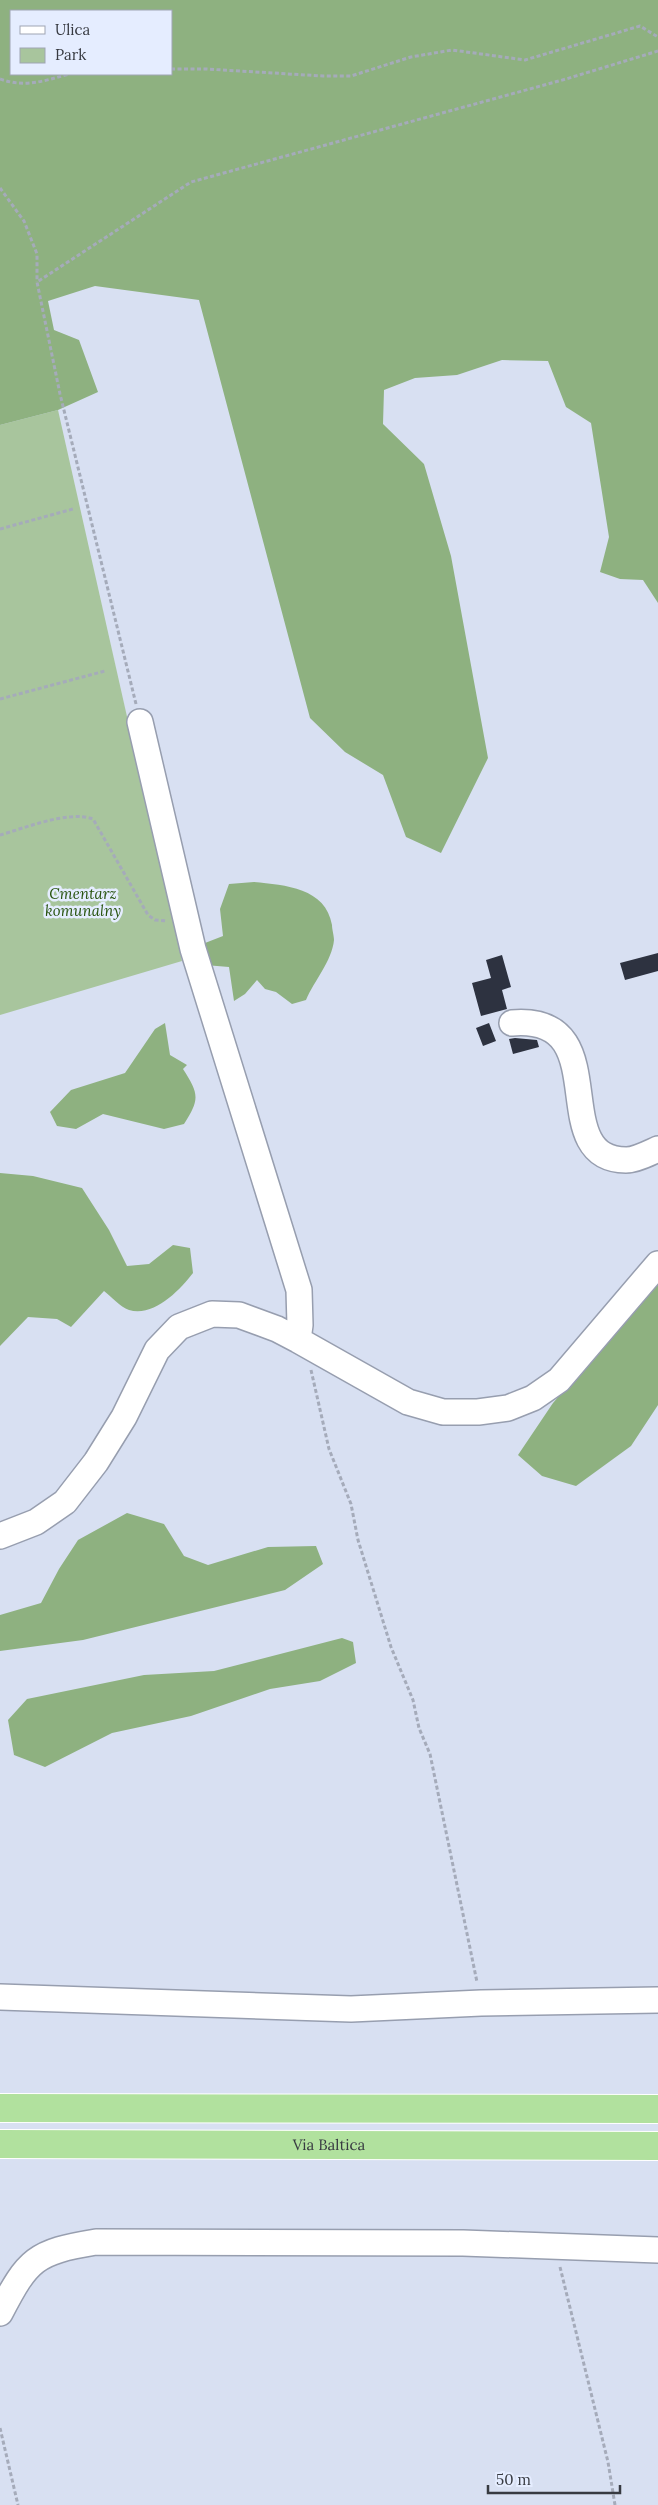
<svg xmlns="http://www.w3.org/2000/svg" width="658" height="2505" viewBox="0 0 658 2505" font-family="Lora,serif">
	<rect width="100%" height="100%" fill="#d8e0f2"/>
	<!-- green -->
	<path fill="#a8c59d" d="M58,410L182,961L0,1015V425Z"/>
	<!-- forest -->
	<path fill="#8eb180" fill-rule="evenodd" d="M0,0H658V603L643,580L620,579L600,572L609,537L591,423L566,407L548,361L502,360L457,375L415,378L384,390L383,424L424,464L451,556L488,758L441,853L406,837L383,775L345,752L310,718L199,300L95,286L48,301L54,330L79,340L98,392L58,410L0,425ZM11,11H171V74H11Z
		M254,882C285,885 326,888 332,925C332,929 334,936 334,940C332,961 314,981 306,1000L292,1004L276,992L265,989L257,980L245,994L234,1001L229,967L205,965L201,954L205,943L223,936L220,909L229,884Z
		M165,1023L170,1055L187,1065L183,1069C199,1094 200,1099 184,1124L164,1129L103,1114L76,1129L57,1126L50,1112L71,1090L125,1073L155,1029Z
		M0,1173L33,1176L82,1188L109,1230L127,1266L149,1264L173,1245L190,1248L193,1273C179,1291 154,1317 129,1310C120,1307 111,1296 104,1291L71,1327L57,1319L28,1317L0,1346Z
		M658,1281V1405L631,1446L576,1486L542,1476L518,1455L553,1403Z
		M127,1513L164,1524L184,1556L208,1565L268,1547L316,1546L323,1564L285,1590L83,1640L0,1651V1615L41,1603L59,1569L78,1540Z
		M342,1638L353,1642L356,1663L320,1681L270,1689L191,1716L112,1733L45,1767L14,1755L8,1720L27,1699L144,1675L214,1671Z"/>
	<!-- building -->
	<path fill="#2d3240" d="M658,953V971L625,980L620,963Z
		M502,955L511,987L502,990L507,1009L481,1016L472,983L491,978L486,960Z
		M489,1023L496,1041L483,1046L476,1028Z
		M515,1038L537,1040L539,1047L513,1054L509,1039Z"/>
	<g fill="none" stroke-linecap="round" stroke-linejoin="round">
		<!-- minor casing -->
		<g stroke="#979eaf" stroke-width="28">
			<path id="minor" d="M140,722L193,949L299,1290L300,1325L298,1340
				M512,1023C619,1014 543,1159 626,1160C636,1160 649,1153 658,1149
				M0,1536L36,1522L65,1502L96,1462L124,1417L157,1350L179,1327L212,1314L239,1315L277,1329L298,1340L408,1402L443,1412H478L508,1408L533,1398L559,1380L658,1264
				M0,1997L351,2009L481,2003L658,2000
				M0,2313C28,2259 35,2252 96,2242L463,2243L658,2250"/>
		</g>
		<!-- highway casing -->
		<g stroke="#fff" stroke-width="30">
			<g id="highway">
				<path d="M0,2108L658,2109"/>
				<path id="s1" d="M0,2144L658,2146"/>
			</g>
		</g>
		<!-- path -->
		<path stroke="#a5abba" stroke-width="3" stroke-dasharray="4 2.5" stroke-linecap="butt" d="M171,69H206L323,76H351L411,57L452,50L525,60L640,26L658,37
			M0,79C25,88 44,81 69,74
			M0,188L24,221L37,254V282
			M0,529L73,509
			M0,699L105,671
			M136,704L60,394L37,282L191,182L566,79L658,51
			M0,835C25,828 69,810 93,819L148,915L155,920L167,921
			M311,1370L329,1449L351,1504L358,1540L391,1647L413,1700L419,1728L430,1754L477,1982
			M560,2267L608,2462L615,2505
			M0,2428L18,2505"/>
		<!-- minor -->
		<use href="#minor" stroke="#fff" stroke-width="25"/>
		<!-- highway -->
		<use href="#highway" stroke="#b1e19e" stroke-width="28"/>
	</g>
	<g text-anchor="middle" stroke-width="5" stroke-linejoin="round" paint-order="stroke">
		<!-- park labels -->
		<g font-size="15" font-style="italic" fill="#27530e" stroke="#e5edff">
			<text x="83" y="899">Cmentarz<tspan x="83" dy="17">komunalny</tspan></text>
		</g>
		<!-- street labels -->
		<g font-size="15" fill="#373a41" stroke="#e5edff">
			<text dy="5" stroke="none"><textPath href="#s1" startOffset="329">Via Baltica</textPath></text>
		</g>
	</g>
	<!-- legend -->
	<rect x="10" y="10" width="162" height="65" fill="#e5edff" stroke="#9fa5b3"/>
	<rect x="20" y="26" width="25" height="8" fill="#ffffff" stroke="#9fa5b3"/>
	<text x="55" y="35" font-size="15" fill="#373a41">Ulica</text>
	<rect x="20" y="48" width="25" height="15" fill="#a8c59d" stroke="#9fa5b3"/>
	<text x="55" y="60" font-size="15" fill="#373a41">Park</text>
	<!-- scale -->
	<path d="M488 2485v8h132v-8" fill="none" stroke="#373a41" stroke-width="2.5"/>
	<text x="496" y="2485" font-size="15" fill="#373a41" stroke="#e5edff" stroke-width="4" paint-order="stroke">50 m</text>
</svg>
